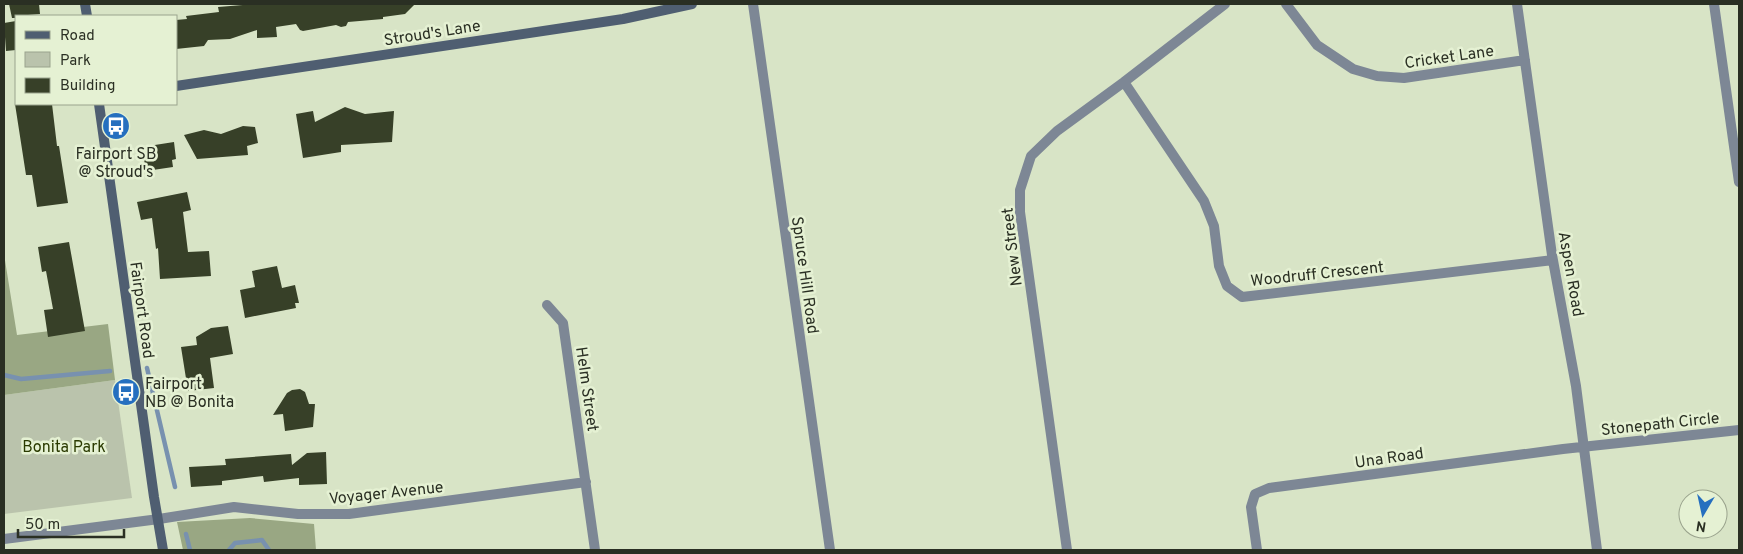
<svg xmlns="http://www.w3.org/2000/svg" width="1743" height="554" viewBox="0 0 1743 554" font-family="Overpass,sans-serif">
	<rect width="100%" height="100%" fill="#d8e4c6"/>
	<!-- green -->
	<path fill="#bac3ac" d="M115,380L132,498L4,514V395Z"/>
	<!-- forest -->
	<path fill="#99a783" d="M4,254L17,335L108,324L115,380L4,395Z
		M250,518L314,524L316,550H183L177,522Z"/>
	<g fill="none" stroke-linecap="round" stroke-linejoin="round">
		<!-- stream -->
		<path stroke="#7891af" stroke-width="4.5" d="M147,368L175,487
			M4,375L21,379L110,371
			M186,534L190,550
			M229,550L235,543L262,540L269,550"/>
	</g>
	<!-- building -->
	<path fill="#374028" d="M9,4H39L40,14L16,16V18H12Z
		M255,4H415L405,14L383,17V19L348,22L346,26L341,27L336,25L303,31L300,30L296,24L276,27L277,37L257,38V30L230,39L208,40L204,46L176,49V20L187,19L186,16L219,12L218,7Z
		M16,21V50L6,51L4,23Z
		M15,104H52L57,146H59L68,203L37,207L32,175H26Z
		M345,107L365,114L394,111L392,142L341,145V152L303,158L296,114L313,111L315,122Z
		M243,126L255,127L258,143L247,146L248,155L197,159L184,135L204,130L221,134Z
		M174,142L176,159L172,160L173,167L146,171L142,147Z
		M187,192L191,210L183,212L188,252L209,251L211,276L160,279L158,248L156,249L152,218L141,220L137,202Z
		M69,242L85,331L48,337L44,310L53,309L46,271L42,272L38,247Z
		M277,266L282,288L295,285L299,303H295L296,308L245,318L240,290L255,287L252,271Z
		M228,326L233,354L210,358L214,388L188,391L181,347L197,345L196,337L211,328Z
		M300,389L305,392L309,404H315L313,427L285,431L283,414L273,415L287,393L292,390Z
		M326,452L327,484L299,485V478L264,482L263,476L222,481V485L191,487L189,467L226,465L225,459L291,454L292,465L307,453Z"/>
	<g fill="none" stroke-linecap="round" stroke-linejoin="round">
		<!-- street -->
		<path stroke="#7d8795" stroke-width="10" d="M753,4L830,550
			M1286,4L1317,45L1353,69L1377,76L1404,78L1525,60
			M1517,4L1552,255L1576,386L1597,550
			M1714,4L1739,182
			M1124,82L1204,201L1214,226L1219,266L1227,286L1242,297L1553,260
			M547,305L563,323L595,550
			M4,539L159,519L234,507L298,514H349L586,482
			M1067,550L1020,212V190L1031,156L1057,131L1124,82L1225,4
			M1257,550L1251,507L1255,494L1269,488L1563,449L1739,430"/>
		<!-- secondary -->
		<path stroke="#4f5e71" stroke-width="10" d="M85,4L87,16
			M176,86L623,19L692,4
			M99,104L154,497L163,550"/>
	</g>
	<!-- icons -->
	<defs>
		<g id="bus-disc" transform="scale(1.4375)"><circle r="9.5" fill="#256fbf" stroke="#e5f1d3"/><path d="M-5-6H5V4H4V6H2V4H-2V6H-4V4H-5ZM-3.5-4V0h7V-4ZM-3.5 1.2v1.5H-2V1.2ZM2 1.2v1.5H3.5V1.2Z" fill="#fff"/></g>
	</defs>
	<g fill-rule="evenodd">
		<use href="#bus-disc" x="116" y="126"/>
		<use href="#bus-disc" x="126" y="392"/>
	</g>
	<g text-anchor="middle" stroke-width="5" stroke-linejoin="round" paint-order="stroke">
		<!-- street labels -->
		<g font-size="16" fill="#2a2f23" stroke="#e5f1d3">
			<text transform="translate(432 32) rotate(-9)" y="6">Stroud's Lane</text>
			<text transform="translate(1449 56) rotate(-8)" y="6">Cricket Lane</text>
			<text transform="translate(1011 247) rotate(-97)" y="6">New Street</text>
			<text transform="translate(1317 273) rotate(-6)" y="6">Woodruff Crescent</text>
			<text transform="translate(1572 274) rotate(80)" y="6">Aspen Road</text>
			<text transform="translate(806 275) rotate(82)" y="6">Spruce Hill Road</text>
			<text transform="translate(143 310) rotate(82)" y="6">Fairport Road</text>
			<text transform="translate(588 389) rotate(82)" y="6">Helm Street</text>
			<text transform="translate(1660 423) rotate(-6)" y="6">Stonepath Circle</text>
			<text transform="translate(1389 457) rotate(-8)" y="6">Una Road</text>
			<text transform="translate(386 492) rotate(-6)" y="6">Voyager Avenue</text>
		</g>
		<!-- poi labels -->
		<g font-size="16" fill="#2a2f23" stroke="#e5f1d3">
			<text x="116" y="159">Fairport SB<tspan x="116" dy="18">@ Stroud's</tspan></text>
			<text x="145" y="389" text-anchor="start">Fairport<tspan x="145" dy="18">NB @ Bonita</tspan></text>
		</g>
		<!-- park labels -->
		<g font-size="16" fill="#2a3a00" stroke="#e5f1d3">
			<text x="64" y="452">Bonita Park</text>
		</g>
	</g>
	<!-- border -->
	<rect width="1743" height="554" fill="none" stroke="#2a2f23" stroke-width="10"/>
	<!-- legend -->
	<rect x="15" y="15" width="162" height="90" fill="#e5f1d3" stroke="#9aa38d"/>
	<rect x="25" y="31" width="25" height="8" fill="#4f5e71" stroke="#9aa38d"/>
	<text x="60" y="40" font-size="15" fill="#2a2f23">Road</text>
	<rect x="25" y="52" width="25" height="15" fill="#bac3ac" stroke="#9aa38d"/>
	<text x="60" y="65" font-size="15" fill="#2a2f23">Park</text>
	<rect x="25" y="78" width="25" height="15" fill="#374028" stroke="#9aa38d"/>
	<text x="60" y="90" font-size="15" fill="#2a2f23">Building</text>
	<!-- north arrow -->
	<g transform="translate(1703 514) rotate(189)"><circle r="24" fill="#e5f1d3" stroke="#9aa38d"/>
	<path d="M0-4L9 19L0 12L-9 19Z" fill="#256fbf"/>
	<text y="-8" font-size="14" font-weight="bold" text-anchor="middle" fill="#2a2f23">N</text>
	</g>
	<!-- scale -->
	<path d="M18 529v8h106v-8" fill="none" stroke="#2a2f23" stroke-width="2.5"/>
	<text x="25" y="529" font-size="15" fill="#2a2f23" stroke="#e5f1d3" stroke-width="4" paint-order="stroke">50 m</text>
</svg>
